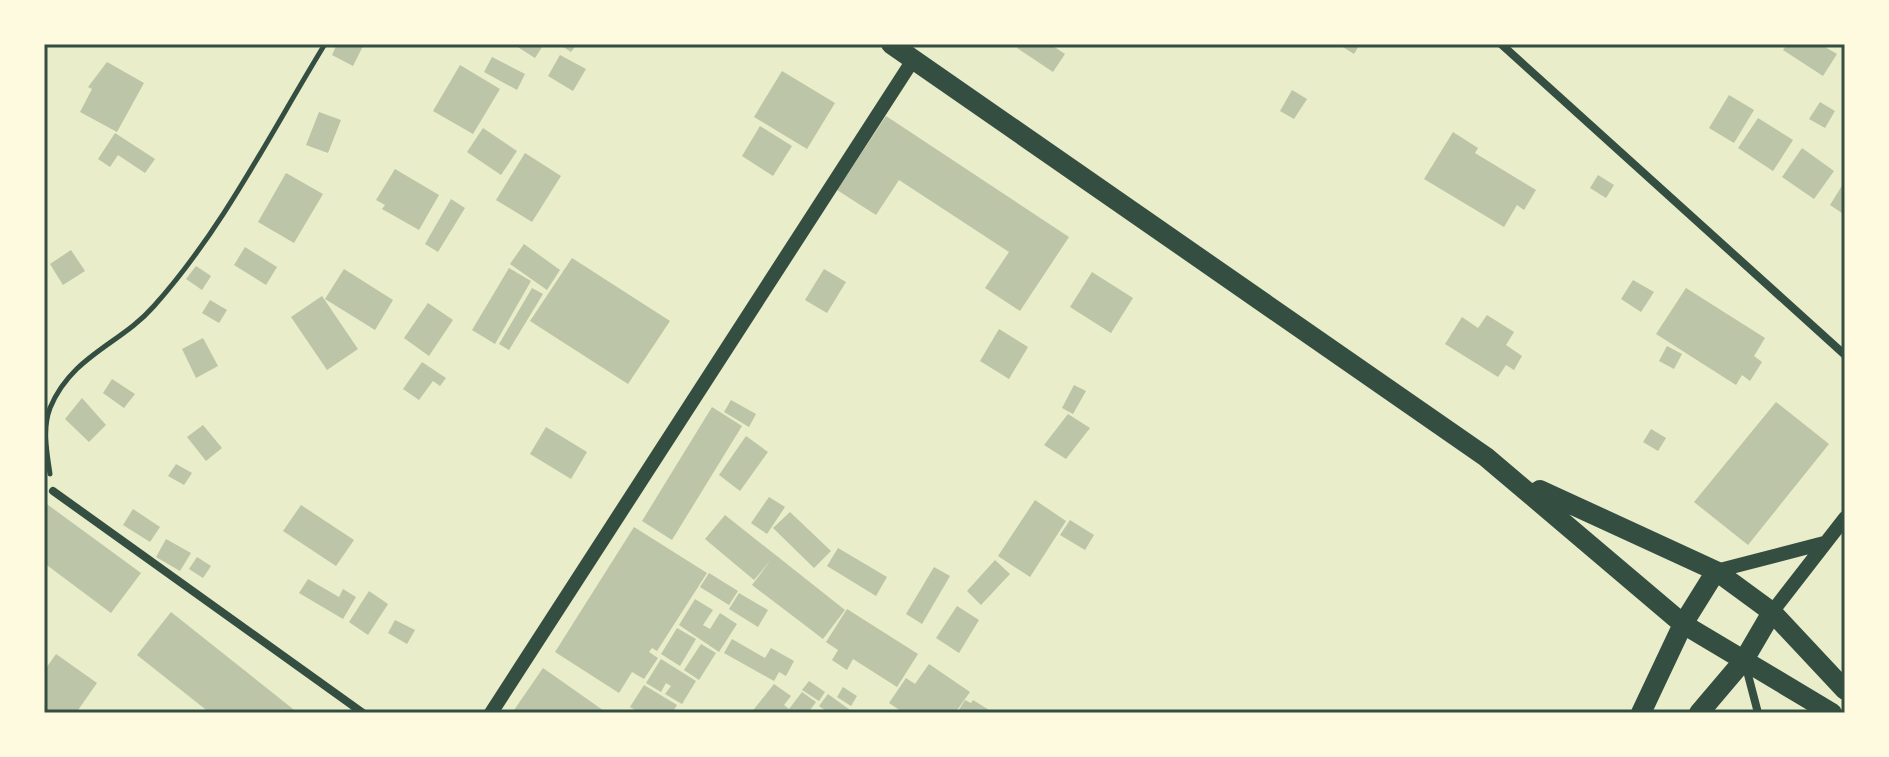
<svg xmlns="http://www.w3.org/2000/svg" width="1889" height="757" viewBox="0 0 1889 757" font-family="'Space Grotesk',sans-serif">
	<rect width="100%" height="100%" fill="#e9edc9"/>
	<!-- building -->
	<path fill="#bcc5a7" d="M337,44H364L353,66L332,55Z
		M513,44H544L535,58Z
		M559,44H577L571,52Z
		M1020,44H1050L1065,54L1053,72L1017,48Z
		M1338,44H1360L1354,54Z
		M1787,44H1820L1837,54L1823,76L1783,50Z
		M560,55L586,69L573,91L548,76Z
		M492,57L525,74L517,90L484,72Z
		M107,62L144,83L117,132L80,112L92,89L88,87Z
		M460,65L500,89L473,134L433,111Z
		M782,71L835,103L807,149L754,117Z
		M1292,90L1307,99L1294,119L1280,111Z
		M1729,95L1754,110L1734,143L1709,128Z
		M1820,102L1835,111L1825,128L1809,119Z
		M319,112L341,120L328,153L306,145Z
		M886,116L1069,237L1020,311L985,288L1009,252L899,180L876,215L837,190Z
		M1758,118L1793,140L1773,171L1738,148Z
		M760,126L792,146L773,176L742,156Z
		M483,128L517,151L501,175L467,152Z
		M1453,132L1478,148L1475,153L1536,190L1524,210L1517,205L1504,227L1424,179Z
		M115,133L155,159L145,173L118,155L110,167L98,159Z
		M1802,148L1834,171L1814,199L1782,177Z
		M525,153L561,176L532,222L496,200Z
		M395,169L439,195L419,230L382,209L385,205L376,200Z
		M286,173L323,194L294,243L258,222Z
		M1598,175L1614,185L1606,198L1590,188Z
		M1845,181V215L1830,205Z
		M451,199L465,208L438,252L425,244Z
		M524,244L560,270L547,290L510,264Z
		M245,247L277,267L266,285L234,265Z
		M71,250L85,271L63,285L50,264Z
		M572,258L670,321L628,384L530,321Z
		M196,266L211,276L202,290L186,279Z
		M509,268L531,281L495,344L472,330Z
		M344,269L393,300L375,330L325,299Z
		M824,269L846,282L827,313L805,300Z
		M1092,272L1133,298L1111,333L1070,307Z
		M1633,280L1654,292L1641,312L1621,299Z
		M532,288L543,294L509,350L499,344Z
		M1686,288L1765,338L1754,356L1762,362L1750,381L1742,375L1736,385L1656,334Z
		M322,296L358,349L327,370L291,317Z
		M210,300L227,310L219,323L202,313Z
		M428,303L453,320L429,356L404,338Z
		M1487,315L1514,332L1506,345L1522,356L1514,370L1506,365L1498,377L1445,344L1462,317L1478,328Z
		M999,329L1028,347L1009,379L980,361Z
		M203,338L218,366L196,378L182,349Z
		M1667,346L1682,354L1674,369L1659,361Z
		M422,362L446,378L440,386L433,381L419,400L403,389Z
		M112,379L135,394L124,408L103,393Z
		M1074,385L1086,391L1073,414L1062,408Z
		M82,398L106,425L89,442L65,419Z
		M731,400L756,414L749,427L724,412Z
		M1776,402L1829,444L1748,545L1694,502Z
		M712,407L742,426L672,540L642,521Z
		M1068,414L1090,428L1066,459L1044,445Z
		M203,425L222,448L206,461L187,437Z
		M546,427L587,452L571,479L530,454Z
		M1651,429L1666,438L1658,451L1643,442Z
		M746,436L768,452L740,491L719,475Z
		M176,464L192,473L184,485L168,476Z
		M769,497L785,507L767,534L751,523Z
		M1035,500L1066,521L1030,577L998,556Z
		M44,502L141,573L111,613L44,563Z
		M301,505L354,540L336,566L283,531Z
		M133,509L160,527L150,542L123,525Z
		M790,512L831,551L814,568L773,528Z
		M725,515L845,610L823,639L752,585L771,560L754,580L705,539Z
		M1070,520L1094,535L1085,550L1060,535Z
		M634,527L707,573L657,651L652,648L649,652L658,658L644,679L632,672L619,693L555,652Z
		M166,539L191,553L180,571L156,557Z
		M838,548L887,577L876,596L827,566Z
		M197,557L211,566L203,578L189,569Z
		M995,560L1010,574L981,605L967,591Z
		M934,567L950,576L922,624L906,614Z
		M709,573L738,591L729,605L700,587Z
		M308,579L339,597L343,589L356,597L343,619L299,593Z
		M369,591L388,604L368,635L349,622Z
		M739,593L768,610L758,627L729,609Z
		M695,599L713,610L703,625L710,629L720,613L737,624L719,652L679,625Z
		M957,606L979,620L959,653L936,638Z
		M847,609L918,654L897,687L853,659L847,670L832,660L838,650L826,642Z
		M171,612L298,713H210L137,655Z
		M395,620L415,630L407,644L388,633Z
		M677,628L696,639L680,666L661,654Z
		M732,639L765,658L771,648L794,661L786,676L779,672L774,681L724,653Z
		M701,644L716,653L699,680L684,670Z
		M56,654L97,683L76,713H44V671Z
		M661,659L696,681L682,704L665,694L671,686L666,683L661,692L646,683Z
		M929,664L970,692L955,713H904L889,703L906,678L915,684Z
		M543,668L607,713H512Z
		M809,681L825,692L819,701L802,690Z
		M774,684L791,696L784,705L789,709L802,692L816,702L808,713H751Z
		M644,685L677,705L672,713H640L630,707Z
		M843,687L857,696L851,706L837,697Z
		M828,694L850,710L848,713H829L819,706Z
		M965,700L971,703L973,700L994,713H957Z"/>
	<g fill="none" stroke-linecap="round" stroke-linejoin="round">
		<!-- path -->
		<path stroke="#344e41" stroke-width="5" d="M50,474C47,453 42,429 50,408C72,355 121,344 154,306C223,229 271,132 325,44"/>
		<!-- minor -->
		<path stroke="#344e41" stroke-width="8" d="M1501,44L1845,355
			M53,491L363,713
			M1746,667L1758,713"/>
		<!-- tertiary -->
		<path stroke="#344e41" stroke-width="14" d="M1716,571L1824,543
			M1772,612L1845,518
			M491,713L913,60"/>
		<!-- primary -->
		<path stroke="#344e41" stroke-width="20" d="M891,44L1486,457L1683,624L1832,713
			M1540,490L1716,571L1772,612L1845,690
			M1641,713L1683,624L1716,571
			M1699,713L1744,660L1772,612"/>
	</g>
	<!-- border -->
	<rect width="1889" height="757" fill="none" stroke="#fefae0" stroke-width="92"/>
	<rect x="46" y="46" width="1797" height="665" fill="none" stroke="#344e41" stroke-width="3"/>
</svg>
